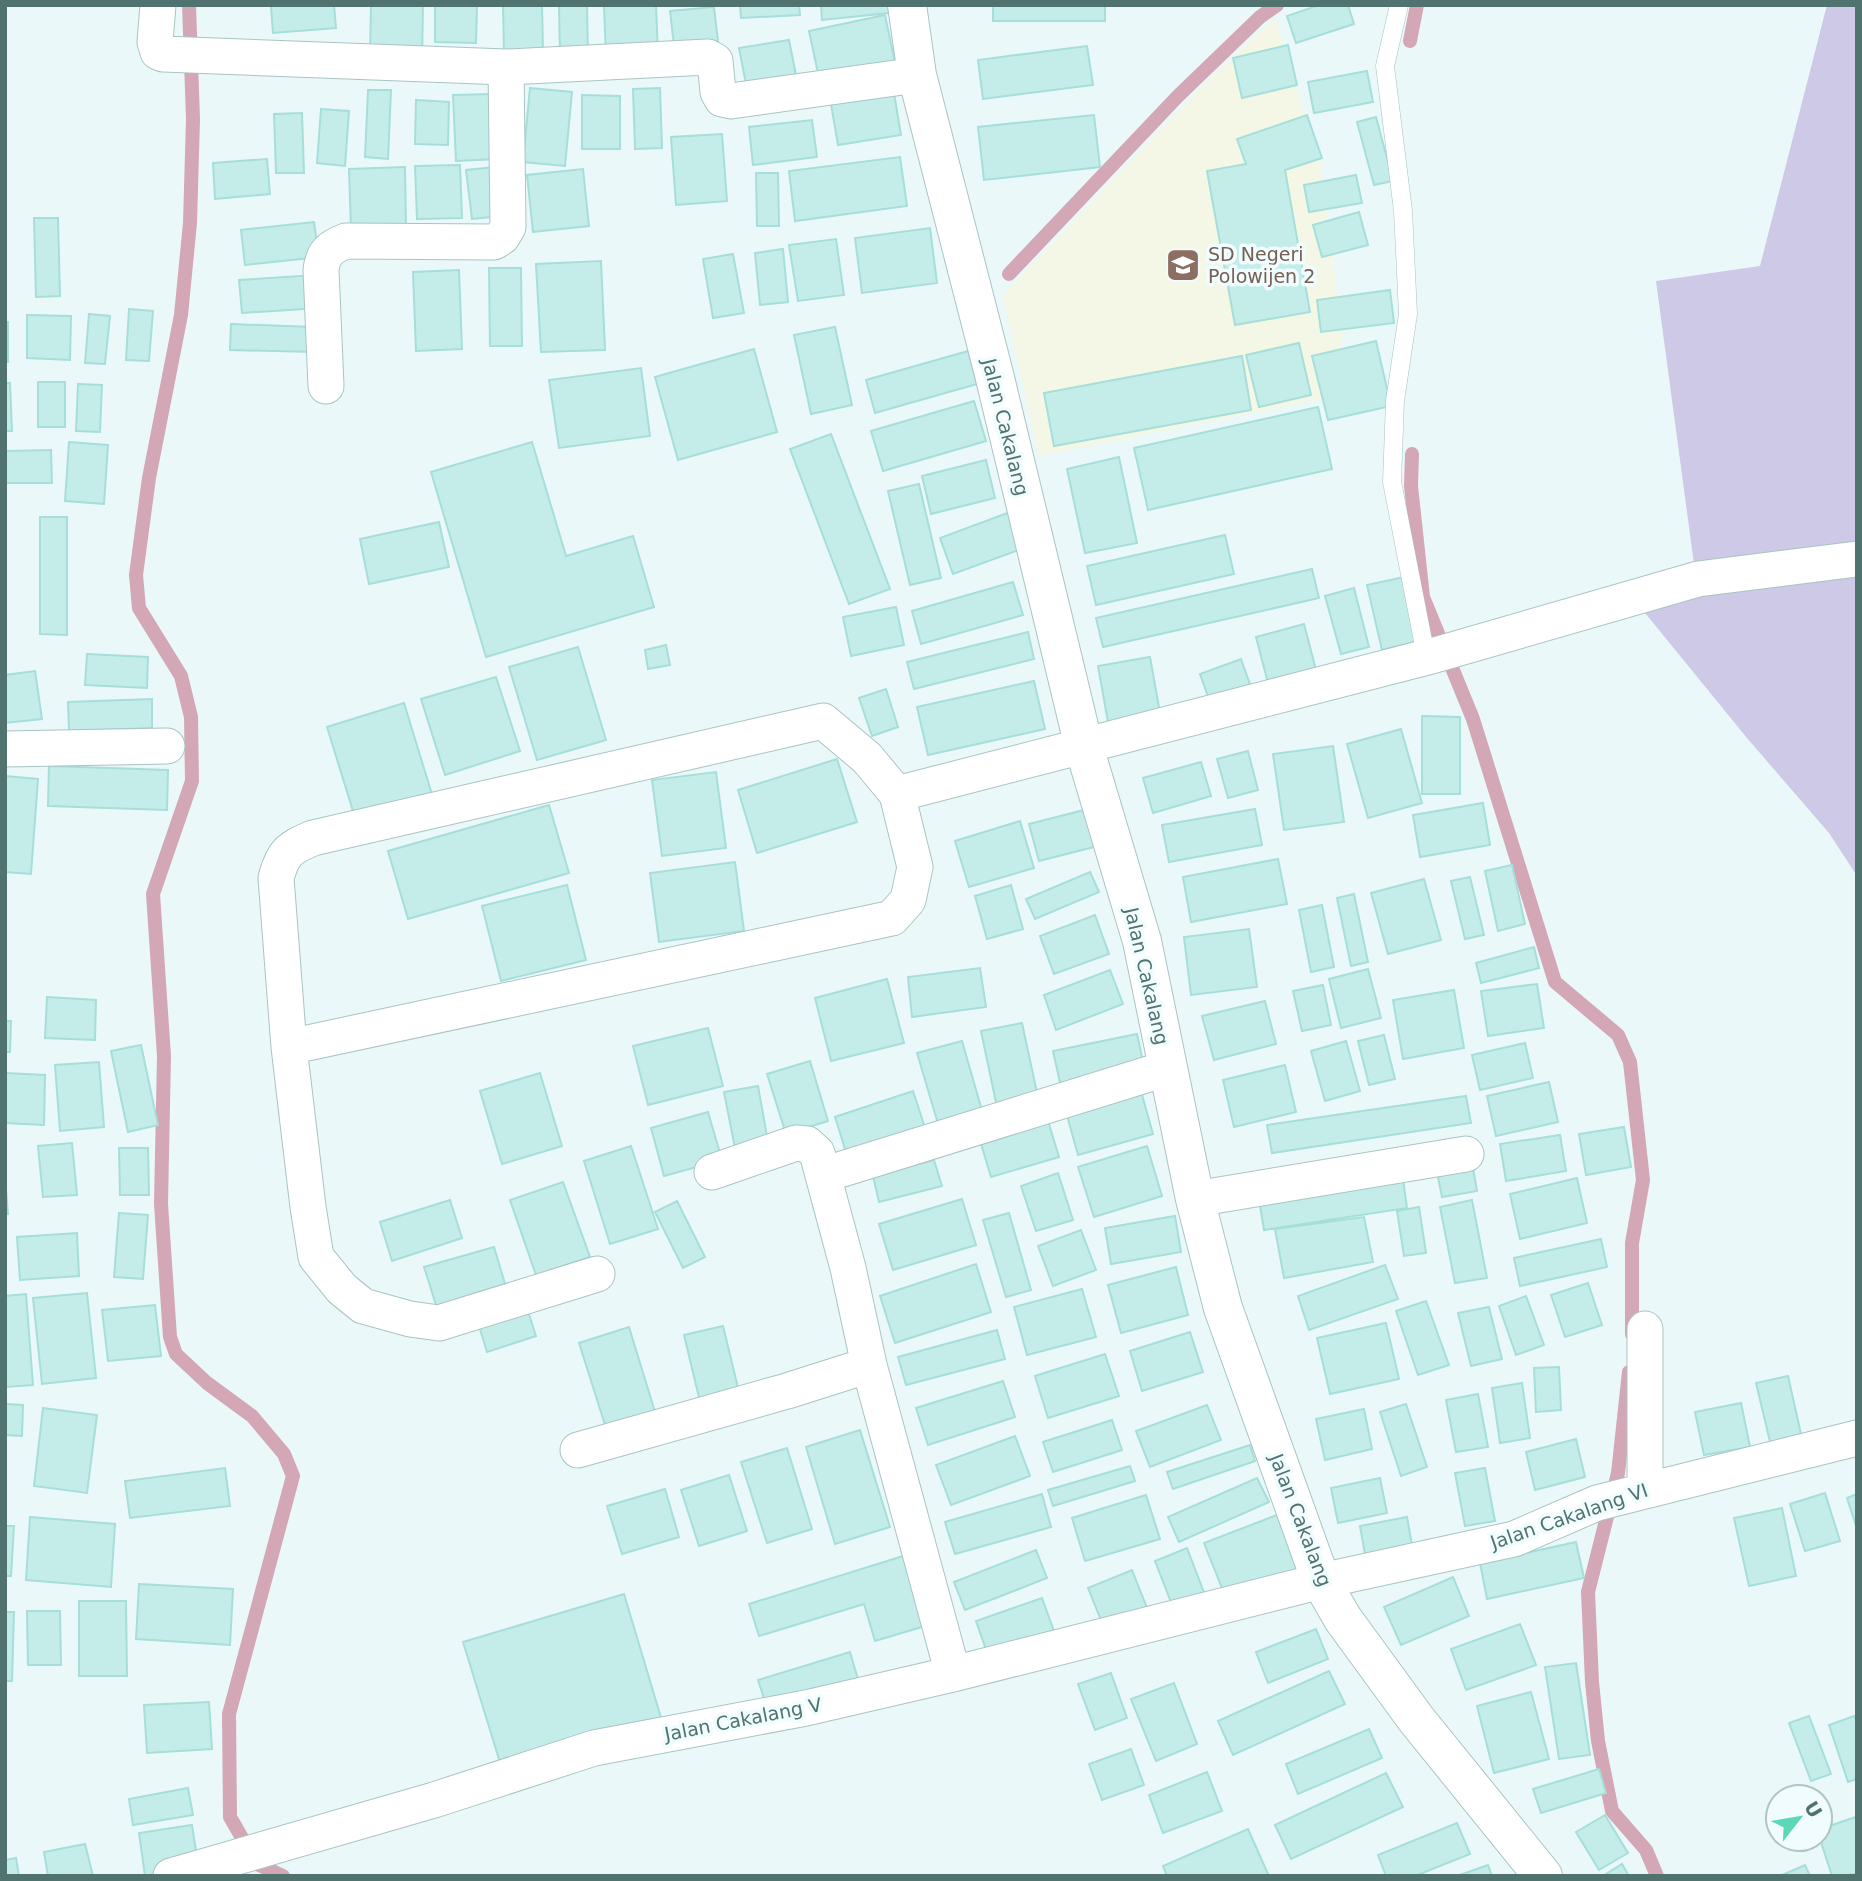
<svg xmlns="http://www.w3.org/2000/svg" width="1862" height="1881" viewBox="0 0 1862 1881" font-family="'DejaVu Sans',sans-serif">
	<rect width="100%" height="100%" fill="#eaf8fa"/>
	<!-- education -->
	<path fill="#f4f7e6" d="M1275,17L1321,167L1331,234L1347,394L1039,456L1003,295L1200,88Z"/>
	<!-- green -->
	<path fill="#cdc9e7" d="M1827,5H1857V543L1694,564L1656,281L1760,266Z
		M1857,571V876L1829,833L1747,738L1641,608L1713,588Z"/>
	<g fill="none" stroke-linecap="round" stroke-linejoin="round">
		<!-- stream -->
		<path stroke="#d3a7b5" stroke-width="14" d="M189,5L193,119L190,223L181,315L149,478L136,575L139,608L181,676L191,717L192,781L153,894L164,1056L161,1204L170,1337L176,1354L207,1383L252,1416L284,1454L293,1476L229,1714L230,1817L257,1864L283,1876
			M1410,41L1417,5
			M1009,274L1178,96L1260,17L1277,5
			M1412,454L1411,486L1423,597L1473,719L1555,982L1618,1035L1630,1062L1643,1180L1632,1243V1334
			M1629,1372L1618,1473L1588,1592L1592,1682L1598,1741L1612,1811L1646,1850L1657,1876"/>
	</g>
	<!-- building -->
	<path fill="#c4edea" stroke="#a6ded9" stroke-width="2" d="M334,5L336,28L273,33L271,6Z
		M371,5H423L422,56L370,54Z
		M435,5H477L476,43L435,42Z
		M503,5H542L543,52L504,53Z
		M559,5H587L588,55L560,56Z
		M604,5H656L658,55L606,58Z
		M740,5H799L800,15L741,18Z
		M821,5H898L899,12L822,20Z
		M993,5H1105V21H993Z
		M1319,5H1348L1354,24L1296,43L1287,16Z
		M714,7L718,41L674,45L670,11Z
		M885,15L895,63L819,78L809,31Z
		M789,40L797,80L747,89L739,48Z
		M1288,45L1297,85L1242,98L1233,58Z
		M1087,46L1093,85L983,99L978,60Z
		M1367,71L1373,102L1314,113L1308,82Z
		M530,88L572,92L565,166L523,162Z
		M660,88L662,148L635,149L633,89Z
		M368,90H391L388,159L365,157Z
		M894,93L901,135L838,145L831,104Z
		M495,94L498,159L456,161L453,95Z
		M582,95L620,96V149H582Z
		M416,100L449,102L448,145L415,144Z
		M321,109L349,111L345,166L317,163Z
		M302,113L304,173H276L274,114Z
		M1094,115L1100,167L984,180L978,127Z
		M1307,115L1322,158L1285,170L1310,312L1235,325L1207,171L1246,164L1237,139Z
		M1376,117L1393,181L1374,185L1357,122Z
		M812,120L817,157L753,165L749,127Z
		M722,134L727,201L676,205L671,137Z
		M900,157L907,206L795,221L789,171Z
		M267,159L270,194L215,199L213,163Z
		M460,165L462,218L417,219L415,166Z
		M405,167L406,228L351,229L349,169Z
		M495,167L501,216L472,219L466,170Z
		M583,169L589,226L533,232L527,175Z
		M756,173H778L779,226H757Z
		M1356,175L1362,203L1309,212L1304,185Z
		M1359,212L1368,245L1322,257L1313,225Z
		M34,218H58L60,296L36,297Z
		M314,222L319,257L245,265L241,230Z
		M930,228L937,283L862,293L855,238Z
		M836,239L844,295L798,301L789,245Z
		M783,249L788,302L760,305L755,253Z
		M733,254L744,313L713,318L703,259Z
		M601,261L605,350L541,352L536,264Z
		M489,268H521L522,346H490Z
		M459,270L462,349L416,351L413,272Z
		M316,275L319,308L242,313L239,280Z
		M1390,290L1394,323L1321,332L1317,300Z
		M129,309L153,311L149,361L126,360Z
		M89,314L110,316L105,364L85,363Z
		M27,315L71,316L70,360L27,358Z
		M5,322H8V362H5Z
		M231,324L313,327V352L230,350Z
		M835,327L852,405L811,414L794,335Z
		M1376,341L1391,406L1328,420L1312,356Z
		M1299,343L1311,395L1259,407L1246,355Z
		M754,349L777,432L678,460L655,377Z
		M968,351L977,384L875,413L866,380Z
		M1242,356L1251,410L1054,446L1044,393Z
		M641,368L650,436L559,448L549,380Z
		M38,382H65V427H38Z
		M5,383H10L12,431H5Z
		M78,384L102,385L100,432L76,431Z
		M974,401L986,441L883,471L871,431Z
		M1318,407L1332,469L1148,510L1134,448Z
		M831,434L890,589L849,604L790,449Z
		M69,442L108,445L104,504L65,501Z
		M532,442L566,556L633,536L654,607L486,657L431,472Z
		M51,450L52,483H5V451Z
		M1119,457L1137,543L1085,553L1067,469Z
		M986,460L995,498L931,514L922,476Z
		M919,484L941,578L910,585L888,491Z
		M1010,512L1024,548L953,574L940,538Z
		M40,517H67V635L40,634Z
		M439,522L449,567L369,584L360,539Z
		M1225,535L1234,574L1096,605L1087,566Z
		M1312,569L1319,598L1103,647L1096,618Z
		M1404,577L1420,641L1382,650L1367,585Z
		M1013,582L1023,615L921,644L912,611Z
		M1354,588L1369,647L1341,654L1325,596Z
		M896,607L904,645L851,656L843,617Z
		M1304,624L1316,670L1268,683L1256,637Z
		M1028,632L1034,659L914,689L907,662Z
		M666,645L670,665L648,669L645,650Z
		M578,647L606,740L537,760L509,667Z
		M87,654L148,657L147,688L85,685Z
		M1150,657L1162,724L1110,733L1098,666Z
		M1241,659L1252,690L1211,705L1200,674Z
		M35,671L42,719L5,723V675Z
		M496,677L520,751L445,775L421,699Z
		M1034,681L1045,729L928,755L917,707Z
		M886,689L898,727L872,736L859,698Z
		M152,699V728L69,731L68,702Z
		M404,703L434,801L357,824L327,727Z
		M1422,716L1460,717V794H1422Z
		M1401,729L1422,803L1368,818L1347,744Z
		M1333,746L1344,822L1284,830L1273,754Z
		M1248,751L1258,790L1228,798L1217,759Z
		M837,759L857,822L757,853L738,790Z
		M1201,762L1211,796L1153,813L1143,778Z
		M49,766L168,770L167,810L48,806Z
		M716,772L726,848L662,856L652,780Z
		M5,776L38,779L31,874L5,872Z
		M1483,803L1490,845L1420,857L1413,815Z
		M549,805L569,873L408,919L388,851Z
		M1088,809L1098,846L1039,861L1029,824Z
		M1255,809L1262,845L1169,862L1162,825Z
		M1020,821L1034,868L969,887L955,841Z
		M1278,859L1287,904L1191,922L1183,877Z
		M735,862L744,931L659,942L650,873Z
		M1512,865L1525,924L1498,931L1485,871Z
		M1090,872L1099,892L1035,919L1026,899Z
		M1470,877L1484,935L1465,939L1451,881Z
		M1424,879L1441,940L1388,954L1371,893Z
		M567,885L586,960L501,981L482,906Z
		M1011,885L1023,929L987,939L975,896Z
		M1354,894L1368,962L1351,966L1337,898Z
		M1322,905L1334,967L1311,972L1299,910Z
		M1095,915L1109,954L1054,974L1040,936Z
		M1249,929L1257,987L1191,995L1184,937Z
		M1534,947L1539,968L1481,983L1476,963Z
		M980,968L986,1007L912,1017L908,977Z
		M1368,969L1381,1018L1341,1028L1329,979Z
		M1110,970L1123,1004L1056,1030L1044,995Z
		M887,979L904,1043L831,1061L815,998Z
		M1537,984L1544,1028L1488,1036L1481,991Z
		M1323,985L1331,1025L1302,1031L1293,991Z
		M1454,990L1464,1048L1403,1059L1393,1000Z
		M47,997L96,1000L95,1040L45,1038Z
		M1265,1001L1276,1044L1214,1060L1202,1016Z
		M5,1021H11L10,1052H5Z
		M1022,1023L1039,1102L998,1112L981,1031Z
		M708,1028L723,1086L648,1105L633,1046Z
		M1137,1034L1145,1071L1061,1087L1053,1051Z
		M1384,1035L1395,1079L1369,1085L1358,1041Z
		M962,1041L983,1114L939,1127L917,1053Z
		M1346,1041L1360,1091L1325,1101L1311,1051Z
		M1525,1043L1533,1078L1480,1090L1472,1055Z
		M141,1045L158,1125L128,1132L111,1051Z
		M810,1061L828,1121L786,1134L767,1074Z
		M99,1062L104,1127L60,1131L55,1065Z
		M1285,1065L1296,1112L1234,1127L1223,1080Z
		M5,1073L45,1075L44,1125L5,1123Z
		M540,1073L562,1146L502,1164L480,1091Z
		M1549,1082L1558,1122L1496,1136L1487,1096Z
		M758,1086L768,1142L735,1148L724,1092Z
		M913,1091L928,1137L849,1162L835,1117Z
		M1141,1091L1153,1134L1078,1155L1066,1112Z
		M1466,1096L1471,1123L1272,1153L1267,1125Z
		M708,1112L722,1160L664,1176L651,1128Z
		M1046,1114L1059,1157L991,1177L978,1134Z
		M1624,1127L1631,1167L1586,1175L1579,1134Z
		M1560,1135L1566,1171L1506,1181L1500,1144Z
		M72,1143L77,1195L43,1197L38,1146Z
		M631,1146L658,1229L610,1244L584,1161Z
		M1147,1146L1162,1196L1094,1217L1078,1167Z
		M119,1148H148L149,1195H120Z
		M1471,1156L1477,1191L1442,1197L1435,1162Z
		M934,1160L942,1186L879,1202L873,1176Z
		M1402,1172L1407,1208L1264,1230L1258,1193Z
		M1058,1173L1073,1220L1036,1231L1021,1186Z
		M5,1177L8,1214H5Z
		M1577,1178L1587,1223L1520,1239L1510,1194Z
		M563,1182L590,1257L536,1275L510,1200Z
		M962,1199L976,1245L893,1270L879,1224Z
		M450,1200L462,1238L392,1261L380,1222Z
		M1472,1200L1487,1278L1455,1283L1440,1207Z
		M677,1201L705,1257L683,1268L655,1212Z
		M1419,1207L1426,1253L1404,1256L1397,1211Z
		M119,1213L148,1215L143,1279L114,1277Z
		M1009,1213L1031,1290L1006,1297L983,1220Z
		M1175,1216L1181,1252L1111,1264L1105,1228Z
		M1364,1217L1373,1262L1284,1278L1275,1229Z
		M1081,1230L1096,1270L1053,1286L1038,1246Z
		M77,1233L79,1276L20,1280L17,1237Z
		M1601,1239L1607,1267L1520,1286L1514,1258Z
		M494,1247L506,1287L437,1308L424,1267Z
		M976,1264L991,1312L895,1343L880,1296Z
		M1385,1265L1398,1299L1309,1330L1298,1296Z
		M1176,1267L1188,1315L1121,1333L1108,1285Z
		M1588,1283L1602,1325L1565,1337L1551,1295Z
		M1082,1289L1096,1337L1027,1355L1014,1307Z
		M87,1293L96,1378L42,1384L33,1298Z
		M26,1294L33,1385L5,1387V1296Z
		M1526,1296L1544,1345L1516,1355L1499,1306Z
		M1426,1301L1449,1365L1418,1375L1396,1311Z
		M155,1305L161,1356L108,1361L102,1310Z
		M1489,1307L1502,1359L1471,1366L1458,1313Z
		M528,1311L536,1336L487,1352L479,1326Z
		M1386,1323L1399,1379L1330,1394L1317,1338Z
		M723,1326L741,1400L702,1410L684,1335Z
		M629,1327L656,1415L607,1431L579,1343Z
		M997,1330L1005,1359L906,1385L898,1357Z
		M1190,1332L1203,1372L1142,1391L1130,1351Z
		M1105,1354L1119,1396L1048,1418L1035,1376Z
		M1559,1367L1561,1410L1536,1412L1534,1368Z
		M1788,1376L1803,1443L1772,1450L1756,1383Z
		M1003,1381L1015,1417L928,1445L916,1408Z
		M1522,1383L1530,1438L1500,1443L1492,1388Z
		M1478,1394L1488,1447L1456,1452L1446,1400Z
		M1741,1403L1750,1447L1704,1455L1695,1412Z
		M5,1404L23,1405L22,1436L5,1435Z
		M1406,1404L1427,1467L1401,1476L1380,1412Z
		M1207,1405L1221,1440L1150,1467L1136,1431Z
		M43,1408L97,1415L87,1493L34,1486Z
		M1364,1409L1372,1449L1325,1460L1316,1419Z
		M1112,1420L1122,1450L1053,1472L1043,1442Z
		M860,1430L890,1527L835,1544L806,1447Z
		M1015,1436L1030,1476L951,1505L936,1465Z
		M1576,1439L1585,1477L1535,1490L1526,1452Z
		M1250,1445L1255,1461L1173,1489L1167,1472Z
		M787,1448L812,1529L767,1543L741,1462Z
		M1130,1466L1135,1481L1053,1506L1048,1490Z
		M225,1468L230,1506L130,1518L125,1481Z
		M1485,1468L1495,1521L1465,1526L1455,1473Z
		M729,1475L747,1531L699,1546L681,1490Z
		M1257,1478L1269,1502L1179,1542L1168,1517Z
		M1380,1478L1387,1513L1338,1523L1331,1488Z
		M665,1489L679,1537L622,1554L607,1506Z
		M1825,1493L1840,1541L1805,1551L1790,1504Z
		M1042,1494L1051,1527L955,1554L945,1522Z
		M1857,1494V1529L1847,1498Z
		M1146,1495L1160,1539L1085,1561L1072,1518Z
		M1782,1508L1796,1576L1749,1586L1734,1518Z
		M1277,1515L1302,1579L1224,1593L1204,1543Z
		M30,1517L115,1524L111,1587L26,1580Z
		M1407,1517L1413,1551L1366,1560L1360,1526Z
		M5,1526H14L11,1576H5Z
		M1576,1542L1584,1578L1487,1599L1480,1563Z
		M1187,1548L1208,1603L1176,1615L1155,1561Z
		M1036,1550L1047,1578L965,1610L954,1582Z
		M903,1556L925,1626L875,1641L864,1604L759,1636L749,1604Z
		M1132,1570L1149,1613L1105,1630L1088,1588Z
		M1453,1577L1469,1616L1401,1645L1384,1607Z
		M139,1584L233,1589L230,1645L136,1639Z
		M624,1594L662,1721L502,1769L463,1642Z
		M1042,1598L1055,1634L989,1658L976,1621Z
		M79,1601H126L127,1676H79Z
		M27,1611H60L61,1665H28Z
		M5,1612H14L12,1681H5Z
		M1520,1624L1536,1665L1466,1690L1451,1649Z
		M1316,1629L1328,1659L1268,1683L1256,1652Z
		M850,1652L860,1686L769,1714L758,1680Z
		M1576,1663L1590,1755L1559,1759L1545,1667Z
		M1329,1671L1345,1704L1233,1755L1218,1721Z
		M1111,1673L1127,1718L1095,1730L1078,1684Z
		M1174,1683L1197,1744L1156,1761L1131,1699Z
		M1531,1692L1549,1759L1494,1773L1477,1706Z
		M209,1702L212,1749L147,1753L144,1705Z
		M1809,1716L1831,1774L1811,1781L1789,1723Z
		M1854,1716L1857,1723V1779L1848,1782L1829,1725Z
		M1369,1729L1382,1758L1298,1794L1286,1764Z
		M1131,1749L1144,1785L1102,1800L1089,1764Z
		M1599,1769L1606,1793L1541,1813L1533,1789Z
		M1207,1772L1222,1811L1163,1833L1149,1795Z
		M1386,1773L1403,1807L1291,1859L1275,1825Z
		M188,1788L193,1815L133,1825L129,1799Z
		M1605,1815L1628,1853L1599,1870L1576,1832Z
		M1856,1817L1857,1874L1832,1876L1820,1839V1829Z
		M1457,1823L1470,1854L1415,1876H1386L1378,1855Z
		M192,1825L198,1864L145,1876L139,1833Z
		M1248,1829L1268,1874L1264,1876H1167L1163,1866Z
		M85,1844L93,1876H48L44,1852Z
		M16,1858L19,1876H5V1860Z
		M1622,1864L1629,1876H1603Z
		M1488,1865L1492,1876H1457Z
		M1805,1865L1810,1876H1780Z"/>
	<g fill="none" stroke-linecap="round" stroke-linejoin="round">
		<!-- service casing -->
		<g stroke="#a9c4c3" stroke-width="19">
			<path id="service" d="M1399,5L1385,66L1403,211L1408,314L1395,401L1392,482L1426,656"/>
		</g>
		<!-- minor casing -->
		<g stroke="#a9c4c3" stroke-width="37">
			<path id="minor" d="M158,5L155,42L158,52L163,54L506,67L708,57L715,61L718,92L722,99L731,101L917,75
				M326,386L321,270C323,253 330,247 346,241L494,242L502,237L508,227L506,67
				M5,749L167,746
				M897,794L1435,655L1698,579L1857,559
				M289,1047L892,918L908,900L915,867L897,794L867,758L823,721L313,838C289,848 283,852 276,878L289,1047L308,1207L316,1257L342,1289L363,1306L410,1319L439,1323L597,1274
				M712,1172L796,1143L807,1144L817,1153L848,1268L869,1365L953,1674
				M823,1175L1168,1068
				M1195,1199L1466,1154
				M1645,1329V1489
				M578,1450L787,1391L869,1365
				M171,1876L434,1800L594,1748L806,1708L953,1674L1321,1581L1514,1539L1597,1503L1857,1438"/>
		</g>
		<!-- tertiary casing -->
		<g stroke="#a9c4c3" stroke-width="40">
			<path id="tertiary" d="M907,5L917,75L994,374L1084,747L1142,941L1195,1199L1223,1308L1321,1581L1343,1619L1416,1719L1543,1876"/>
		</g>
		<!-- service -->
		<use href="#service" stroke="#fff" stroke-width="18"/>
		<!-- minor -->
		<use href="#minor" stroke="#fff" stroke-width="35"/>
		<!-- tertiary -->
		<use href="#tertiary" stroke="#fff" stroke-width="38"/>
	</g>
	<!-- icons -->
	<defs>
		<g id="school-square" transform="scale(1.75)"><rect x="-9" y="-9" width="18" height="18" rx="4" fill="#8d6e63" stroke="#f0fcfd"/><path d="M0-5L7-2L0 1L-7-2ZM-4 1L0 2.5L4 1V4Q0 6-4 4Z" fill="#fff"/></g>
	</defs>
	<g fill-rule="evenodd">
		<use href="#school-square" x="1183" y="265"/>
	</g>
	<g text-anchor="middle" stroke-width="7" stroke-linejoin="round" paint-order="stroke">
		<!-- education labels -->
		<g font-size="19" fill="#785e54" stroke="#f0fcfd" text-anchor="start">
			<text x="1208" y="261">SD Negeri<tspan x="1208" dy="22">Polowijen 2</tspan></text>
		</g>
		<!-- street labels -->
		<g font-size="19" fill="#50736f" stroke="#f0fcfd">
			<text transform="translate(1006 427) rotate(76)" y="7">Jalan Cakalang</text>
			<text transform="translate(1147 976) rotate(77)" y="7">Jalan Cakalang</text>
			<text transform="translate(1569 1516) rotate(-19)" y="7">Jalan Cakalang VI</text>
			<text transform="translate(1301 1520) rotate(69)" y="7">Jalan Cakalang</text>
			<text transform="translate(743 1719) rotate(-11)" y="7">Jalan Cakalang V</text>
		</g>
	</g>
	<!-- border -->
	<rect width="1862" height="1881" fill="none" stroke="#50736f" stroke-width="14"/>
	<!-- north arrow -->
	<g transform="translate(1799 1818) rotate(59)"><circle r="33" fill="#f0fcfd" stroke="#b0c5c4" stroke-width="2"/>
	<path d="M0-5L12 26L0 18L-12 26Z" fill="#5cd7b8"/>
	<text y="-10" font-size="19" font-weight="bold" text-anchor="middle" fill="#50736f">U</text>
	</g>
</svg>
